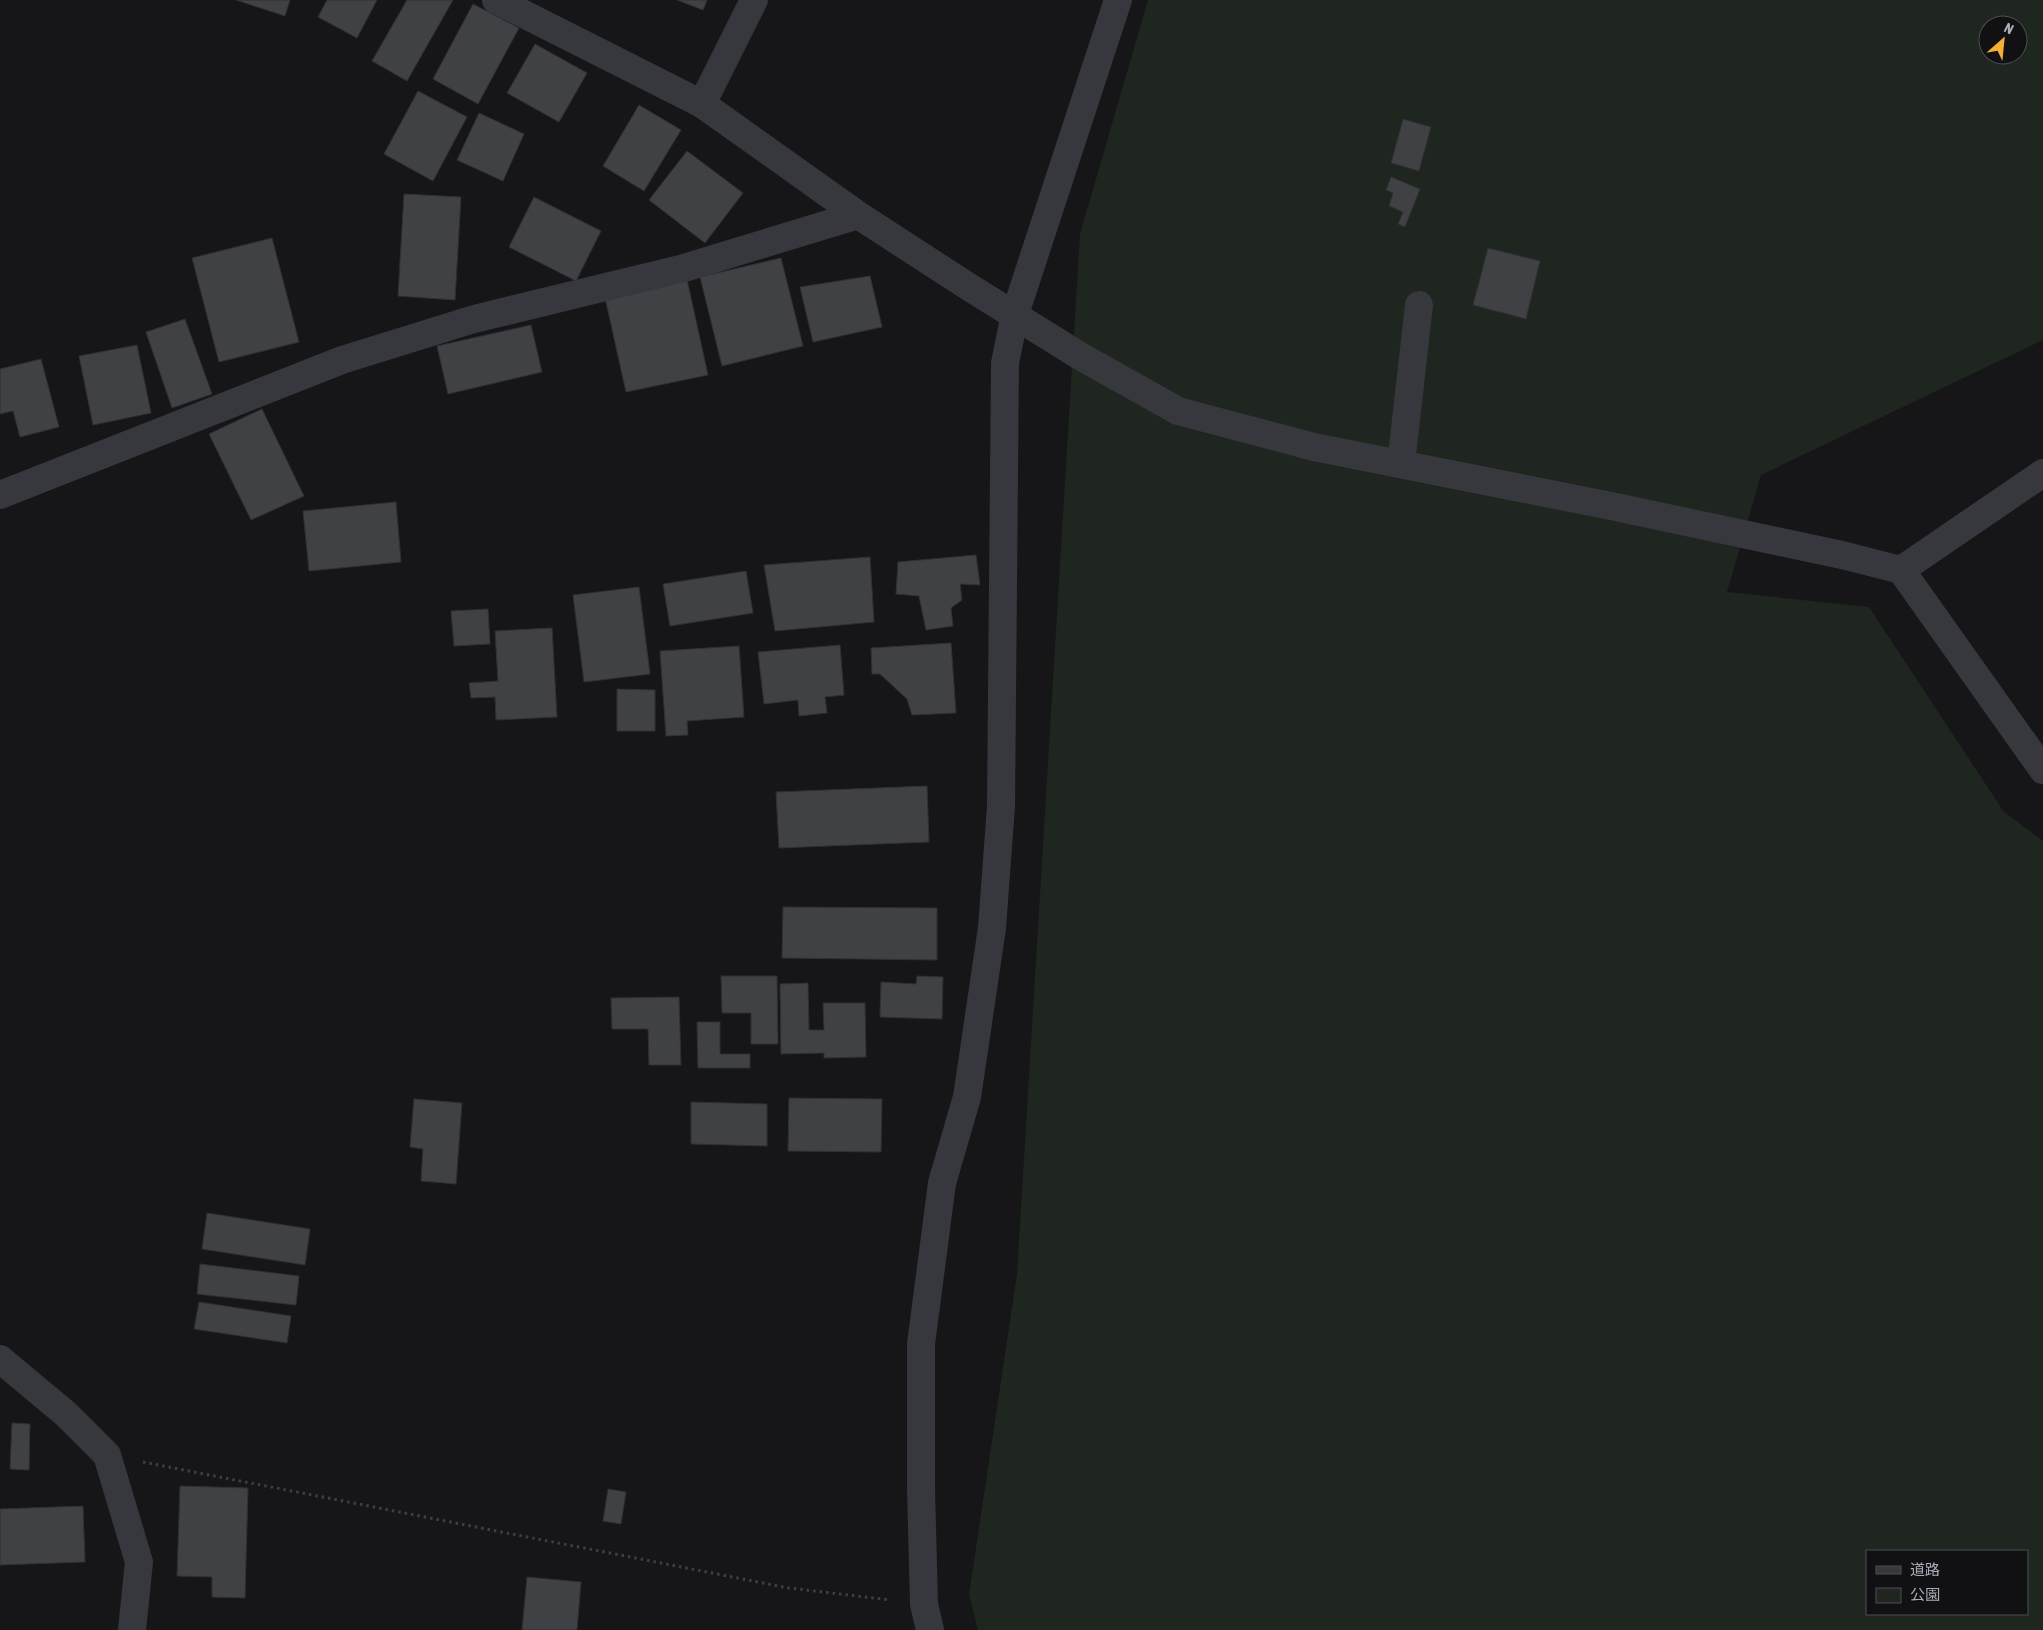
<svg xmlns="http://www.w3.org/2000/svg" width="2043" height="1630" viewBox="0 0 2043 1630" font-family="'Asap Condensed','Noto Sans JP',sans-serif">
	<rect width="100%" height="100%" fill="#161618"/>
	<!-- green -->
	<path fill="#1e261f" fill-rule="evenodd" d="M1148,0H2043V340L1761,475L1727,592L1869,607L2004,812L2043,841V1630H978L969,1595L1017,1274L1080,234ZM1988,25H2018V55H1988ZM1867,1551H2027V1614H1867Z"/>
	<!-- building -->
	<path fill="#404145" stroke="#303034" d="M236,0H290L285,16Z
		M327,0H377L357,38L318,17Z
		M407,0H453L407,81L372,61Z
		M677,0H707L703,10Z
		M473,4L519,28L478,104L433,79Z
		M535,44L587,73L559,122L507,93Z
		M418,91L467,117L433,181L384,154Z
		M639,105L681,130L644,191L603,166Z
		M479,113L524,134L503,181L457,160Z
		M1403,119L1431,127L1419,171L1391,163Z
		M687,151L743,193L705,243L649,200Z
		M1391,177L1420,189L1405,227L1398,224L1403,212L1389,206L1393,193L1386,190Z
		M404,194L461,197L455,300L398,296Z
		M534,197L601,231L576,281L509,247Z
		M272,238L299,342L219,362L192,258Z
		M1488,248L1540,261L1526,319L1473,305Z
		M781,258L803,346L722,366L700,277Z
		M686,275L708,375L626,392L604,293Z
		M870,276L882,327L813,342L800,287Z
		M185,319L212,394L172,408L146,332Z
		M531,325L542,372L448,394L437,346Z
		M137,345L151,413L93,425L79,356Z
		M41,359L59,427L20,437L13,411L0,414V369Z
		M262,409L304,496L251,520L209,434Z
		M396,502L401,562L309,571L303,511Z
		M976,555L980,585L960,584L962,600L951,608L953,626L926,630L919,596L896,594L898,562Z
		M870,557L874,622L775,631L764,565Z
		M746,571L753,613L670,626L663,584Z
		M639,587L650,674L584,682L573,595Z
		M488,609L490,644L454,646L451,611Z
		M552,628L557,717L496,720L495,697L471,698L469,683L498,681L495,631Z
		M951,643L956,713L912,715L907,699L880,674H872L871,648Z
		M840,645L844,695L825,697L827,713L799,716L798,700L764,704L758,652Z
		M739,646L744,717L687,721L688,735L666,736L660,651Z
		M617,689L655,690V731H617Z
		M927,786L929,842L779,848L776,792Z
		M783,907L937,908V960L782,958Z
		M721,976H777L778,1044H751V1013H722Z
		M917,976L943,977L942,1019L880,1017L881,982L916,984Z
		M808,983L809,1030H824L823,1003H865L866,1057L824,1058V1053L781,1054L780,984Z
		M679,997L681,1065H649L648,1029H612L611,998Z
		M697,1022H720V1054H750V1068H698Z
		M789,1098L882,1099L881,1152L788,1151Z
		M414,1099L462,1103L456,1184L421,1181L423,1149L410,1147Z
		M691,1102L767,1104V1146L691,1144Z
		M207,1213L310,1229L305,1265L202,1249Z
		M200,1264L299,1276L296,1305L197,1294Z
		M199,1302L291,1316L287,1343L194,1329Z
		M12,1423L30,1424L29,1470L10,1469Z
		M180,1486L248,1488L245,1598L212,1597V1577L177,1576Z
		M608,1489L626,1492L621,1524L603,1521Z
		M83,1506L85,1562L0,1565V1509Z
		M527,1577L581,1582L577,1630H522Z"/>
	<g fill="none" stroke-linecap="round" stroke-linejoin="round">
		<!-- path -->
		<path stroke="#3d3f44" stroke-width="3" stroke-dasharray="2.5 4" stroke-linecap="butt" d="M143,1462L789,1588L891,1600"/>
		<!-- minor -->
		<path stroke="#37383d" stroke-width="28" d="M702,104L754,0
			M1015,314L1118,0
			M0,495L342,360L474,319L684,268L858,215"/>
		<!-- tertiary -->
		<path stroke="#37383d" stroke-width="28" d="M496,0L702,104L858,215L969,287L1080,356L1178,411L1314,447L1616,507L1842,555L1901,570L2043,770
			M1401,464L1419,305
			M1901,570L2043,473
			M0,1359L66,1414L107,1455L139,1562L132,1630
			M930,1630L924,1604L921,1489V1344L942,1183L967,1097L992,928L1001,806L1005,363L1015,314"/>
	</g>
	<!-- legend -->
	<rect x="1866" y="1550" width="162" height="65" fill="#111113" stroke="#4d4f55"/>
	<rect x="1876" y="1566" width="25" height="8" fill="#37383d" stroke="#4d4f55"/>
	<text x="1910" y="1575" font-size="15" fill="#a8adb8">道路</text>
	<rect x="1876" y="1588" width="25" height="15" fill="#1e261f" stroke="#4d4f55"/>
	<text x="1910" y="1600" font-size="15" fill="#a8adb8">公園</text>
	<!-- north arrow -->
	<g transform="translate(2003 40) rotate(27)"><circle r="24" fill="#111113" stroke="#4d4f55"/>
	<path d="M0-4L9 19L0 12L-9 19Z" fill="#f2b134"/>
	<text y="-8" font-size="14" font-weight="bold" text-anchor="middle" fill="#a8adb8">N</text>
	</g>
</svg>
